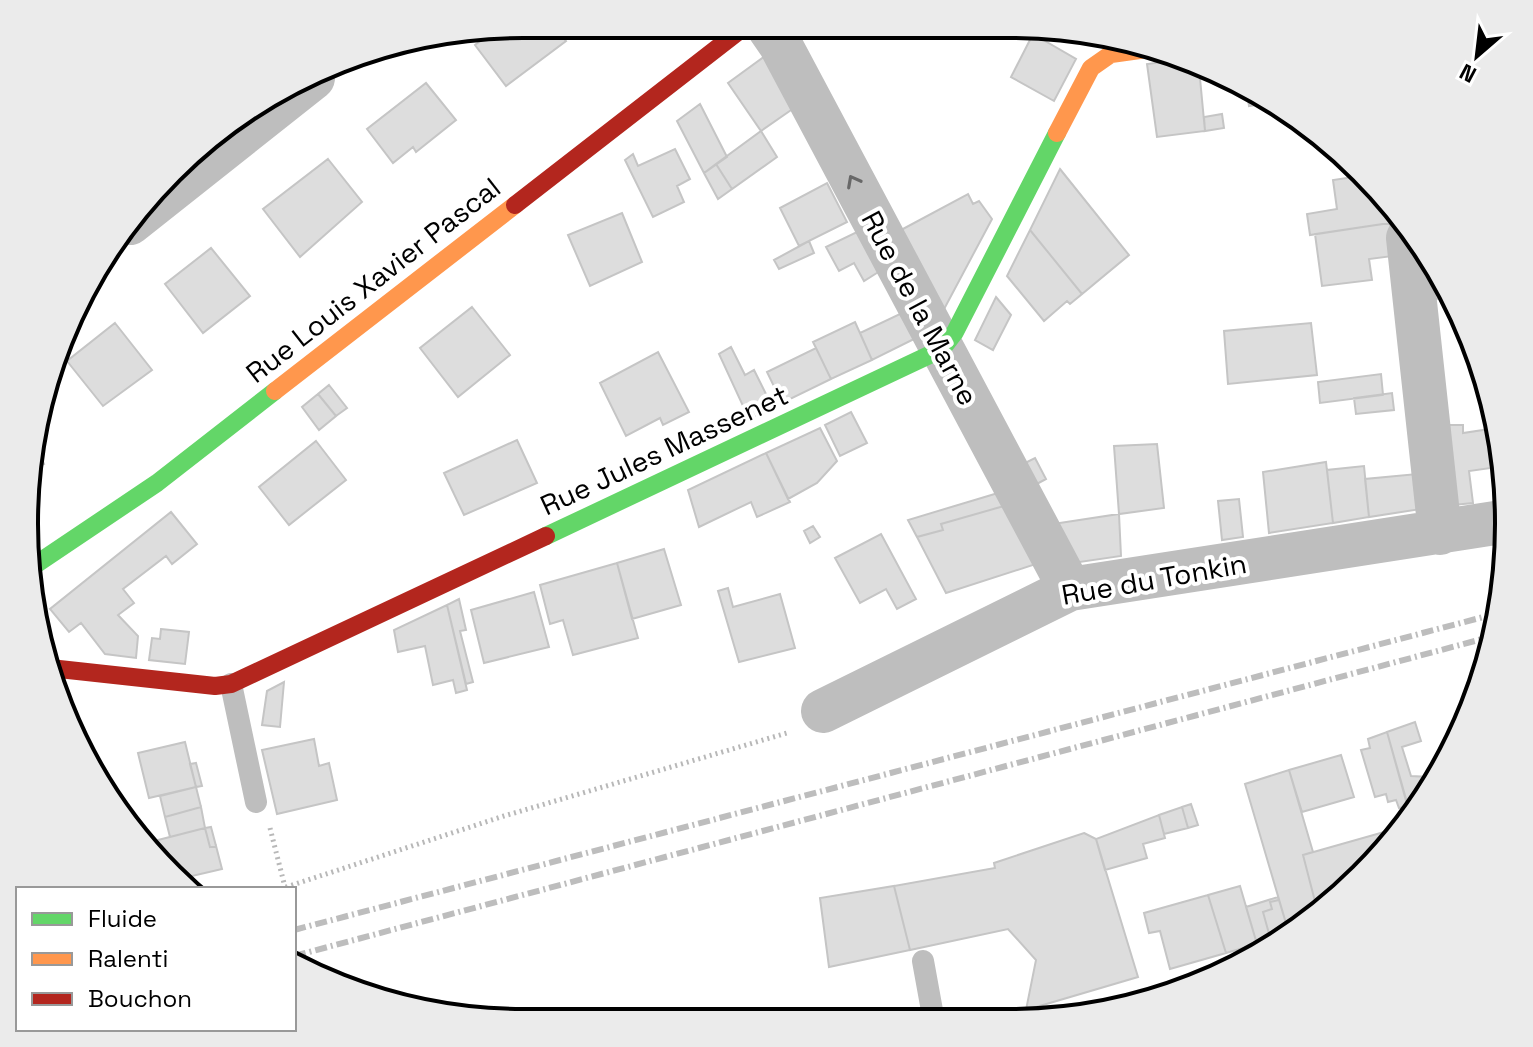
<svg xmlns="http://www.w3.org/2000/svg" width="1533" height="1047" viewBox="0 0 1533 1047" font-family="'Space Grotesk',sans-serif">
	<rect width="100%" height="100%" fill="#fff"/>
	<!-- building -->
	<path fill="#ddd" stroke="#c5c5c5" stroke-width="2" d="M524,24H552L566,41L506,86L475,45L499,27Z
		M1033,34L1076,59L1054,101L1011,77Z
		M765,56L794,108L761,131L728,83Z
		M1178,60L1199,68L1205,131L1157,137L1147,64Z
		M426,83L456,120L416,152L413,147L393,163L367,129Z
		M1246,86L1259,91L1274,102L1249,106Z
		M700,104L727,157L704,173L677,121Z
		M1222,114L1224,128L1205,131L1204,117Z
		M761,131L777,157L732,189L716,164Z
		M675,149L690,179L677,186L684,202L653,217L625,160L633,154L638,166Z
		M328,159L362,202L300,257L263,209Z
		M716,164L732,189L718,199L704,173Z
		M1060,169L1129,255L1082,294L1030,230Z
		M1366,175L1388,208L1390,223L1310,235L1307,214L1337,209L1333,180Z
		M827,183L847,222L799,246L780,208Z
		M968,194L973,204L979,201L992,219L943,311L901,230Z
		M622,213L642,262L590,286L568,235Z
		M1390,223L1393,256L1369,259L1372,280L1322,286L1315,234Z
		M1030,230L1082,294L1070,304L1067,301L1044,321L1007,276Z
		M859,231L880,271L864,281L854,263L839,271L826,247Z
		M809,241L814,253L779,269L774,260Z
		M211,248L250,296L203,333L165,284Z
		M1427,266L1447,297L1430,300Z
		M996,297L1011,315L993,350L975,340Z
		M472,307L510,355L458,397L420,348Z
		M902,313L916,338L872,360L860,333Z
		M855,322L872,360L831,379L813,342Z
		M115,323L152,370L103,406L67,361Z
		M1311,323L1317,375L1228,384L1224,331Z
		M731,347L745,375L754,370L773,408L749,419L719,354Z
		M816,348L831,379L782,403L767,372Z
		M658,352L689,412L663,425L660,418L626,436L600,383Z
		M1381,374L1383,395L1320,403L1318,382Z
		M329,385L347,408L336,416L318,394Z
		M1392,393L1394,410L1356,414L1354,398Z
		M318,394L336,416L319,430L302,407Z
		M851,412L867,443L840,456L825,425Z
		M1445,425H1463V433L1490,429L1498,467L1469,471L1473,503L1453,505Z
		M820,428L837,461L817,483L788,499L766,453Z
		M33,439L44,464L29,470L28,459Z
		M517,440L537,483L464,515L444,473Z
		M316,441L346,480L289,525L259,487Z
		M1157,444L1164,508L1119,514L1114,446Z
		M766,453L790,502L757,517L751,502L699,527L688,490Z
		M1035,458L1046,479L1033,486L1023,464Z
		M1326,462L1333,523L1269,533L1263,472Z
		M1364,466L1369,517L1333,523L1327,470Z
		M1417,474L1421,509L1369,517L1365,479Z
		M998,493L1004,506L941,524L943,530L917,537L908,520Z
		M1239,499L1243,537L1222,540L1218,501Z
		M1004,506L1036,564L946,593L917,537L943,530L941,524Z
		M171,512L197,544L172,564L166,556L123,589L134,603L118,615L138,636L136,658L105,654L81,623L69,632L50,609Z
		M1119,514L1121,556L1073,563L1053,524Z
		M813,526L820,537L810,543L804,531Z
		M881,534L916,599L897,609L886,589L860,603L835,558Z
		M664,549L681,605L632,619L617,563Z
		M617,563L638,638L573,655L563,620L550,624L540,585Z
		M728,588L733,607L780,594L795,648L739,662L718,591Z
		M534,592L549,647L484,663L471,610Z
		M459,599L466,630L460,631L473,682L466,684L447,605Z
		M447,605L467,690L456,693L453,680L433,685L425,646L398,652L394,630Z
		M161,629L189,632L185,664L149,660L152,638L160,639Z
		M284,682L280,727L262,725L267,691Z
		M1415,722L1421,741L1402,747L1411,776L1429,777L1408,808L1387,732Z
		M1387,732L1408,806L1399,808L1396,800L1388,802L1386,794L1375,797L1361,750L1370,748L1368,739Z
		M314,739L319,766L329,763L337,800L277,814L262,750Z
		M185,742L196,787L149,798L138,753Z
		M1341,755L1354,797L1302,812L1289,770Z
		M196,763L202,786L196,787L190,764Z
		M1289,770L1313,852L1303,855L1317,909L1288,930L1245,784Z
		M196,787L201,807L165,817L160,796Z
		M1191,804L1198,825L1188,828L1182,807Z
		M201,807L205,828L170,837L165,817Z
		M1182,807L1188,828L1164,834L1159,815Z
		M1159,815L1165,838L1143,844L1147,858L1105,870L1096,839Z
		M211,827L216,846L210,847L205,828Z
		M205,828L210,847L216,846L222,869L175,880L165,870L158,840Z
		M1384,832L1386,841L1362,877L1317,909L1303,855Z
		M1084,833L1096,839L1138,977L1026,1010L1036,960L1008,929L910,950L894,886L995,868L994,863Z
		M894,886L910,950L829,967L820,898Z
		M1240,886L1257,944L1226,953L1208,895Z
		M1208,895L1226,953L1170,969L1160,931L1149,933L1144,913Z
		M1278,897L1279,900L1270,902L1272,909L1263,912L1271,941L1257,944L1246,907Z
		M1279,900L1288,930L1271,941L1263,912L1272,909L1270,902Z"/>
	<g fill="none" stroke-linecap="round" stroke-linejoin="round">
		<!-- path -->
		<path stroke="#b8b8b8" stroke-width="5" stroke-dasharray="2 4" stroke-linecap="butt" d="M270,828L285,887
			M280,889L504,816L787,733"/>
		<!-- lane -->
		<path stroke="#bebebe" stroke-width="22" d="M231,684L256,802
			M923,961L933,1016"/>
		<!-- street -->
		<path stroke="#bebebe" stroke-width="44" d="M769,28L780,44L1070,589
			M130,223L313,78
			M1408,238L1440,533
			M823,711L1070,589L1508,521"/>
		<!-- fast -->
		<path stroke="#63d668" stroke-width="18" d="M546,536L942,349L955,332L1057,133
			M32,567L157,483L275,391"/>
		<!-- slow -->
		<path stroke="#ff974d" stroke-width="18" d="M1057,133L1091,68L1111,54L1147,49
			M275,391L515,205"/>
		<!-- jam -->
		<path stroke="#b3261e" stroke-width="18" d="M515,205L743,28
			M50,668L215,686L231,684L546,536"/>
		<!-- rail -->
		<path stroke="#bdbdbd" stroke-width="6" stroke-dasharray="12 4 2 4" stroke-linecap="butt" d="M294,930L1491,615
			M294,956L1486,638"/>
	</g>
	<!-- one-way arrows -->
	<defs><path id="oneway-chevron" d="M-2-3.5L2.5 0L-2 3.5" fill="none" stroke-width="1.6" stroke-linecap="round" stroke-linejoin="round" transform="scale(2)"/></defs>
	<use stroke="#686868" href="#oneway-chevron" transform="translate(853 181) rotate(-118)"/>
	<g text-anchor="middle" stroke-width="8" stroke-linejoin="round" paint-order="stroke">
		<!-- street labels -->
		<g font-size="28" fill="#000" stroke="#fff">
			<text transform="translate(373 280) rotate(-38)" y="10">Rue Louis Xavier Pascal</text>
			<text transform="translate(920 308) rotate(62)" y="10">Rue de la Marne</text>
			<text transform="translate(664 450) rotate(-25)" y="10">Rue Jules Massenet</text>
			<text transform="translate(1154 579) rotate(-10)" y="10">Rue du Tonkin</text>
		</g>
	</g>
	<!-- crop -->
	<path d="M0 0H1533V1047H0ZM523 38H1010A485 485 0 0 1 1495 523V524A485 485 0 0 1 1010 1009H523A485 485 0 0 1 38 524V523A485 485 0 0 1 523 38Z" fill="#ebebeb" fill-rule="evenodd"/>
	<path fill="none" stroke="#000" stroke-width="4" d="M523 38H1010A485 485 0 0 1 1495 523V524A485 485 0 0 1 1010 1009H523A485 485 0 0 1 38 524V523A485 485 0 0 1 523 38Z"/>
	<!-- legend -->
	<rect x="16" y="887" width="280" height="144" fill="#ffffff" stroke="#999999" stroke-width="2"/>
	<rect x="32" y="913" width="40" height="12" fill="#63d668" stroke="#999999" stroke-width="2"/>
	<text x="88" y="927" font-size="24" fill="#000000">Fluide</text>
	<rect x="32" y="953" width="40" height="12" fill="#ff974d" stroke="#999999" stroke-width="2"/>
	<text x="88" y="967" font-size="24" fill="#000000">Ralenti</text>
	<rect x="32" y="993" width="40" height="12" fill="#b3261e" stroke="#999999" stroke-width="2"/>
	<text x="88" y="1007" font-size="24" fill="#000000">Bouchon</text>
	<!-- north arrow -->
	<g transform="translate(1477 56) rotate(208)" stroke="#ffffff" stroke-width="6" paint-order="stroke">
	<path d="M0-6L14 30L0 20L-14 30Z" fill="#000000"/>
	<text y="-12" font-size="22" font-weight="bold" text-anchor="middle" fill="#000000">N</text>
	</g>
</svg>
